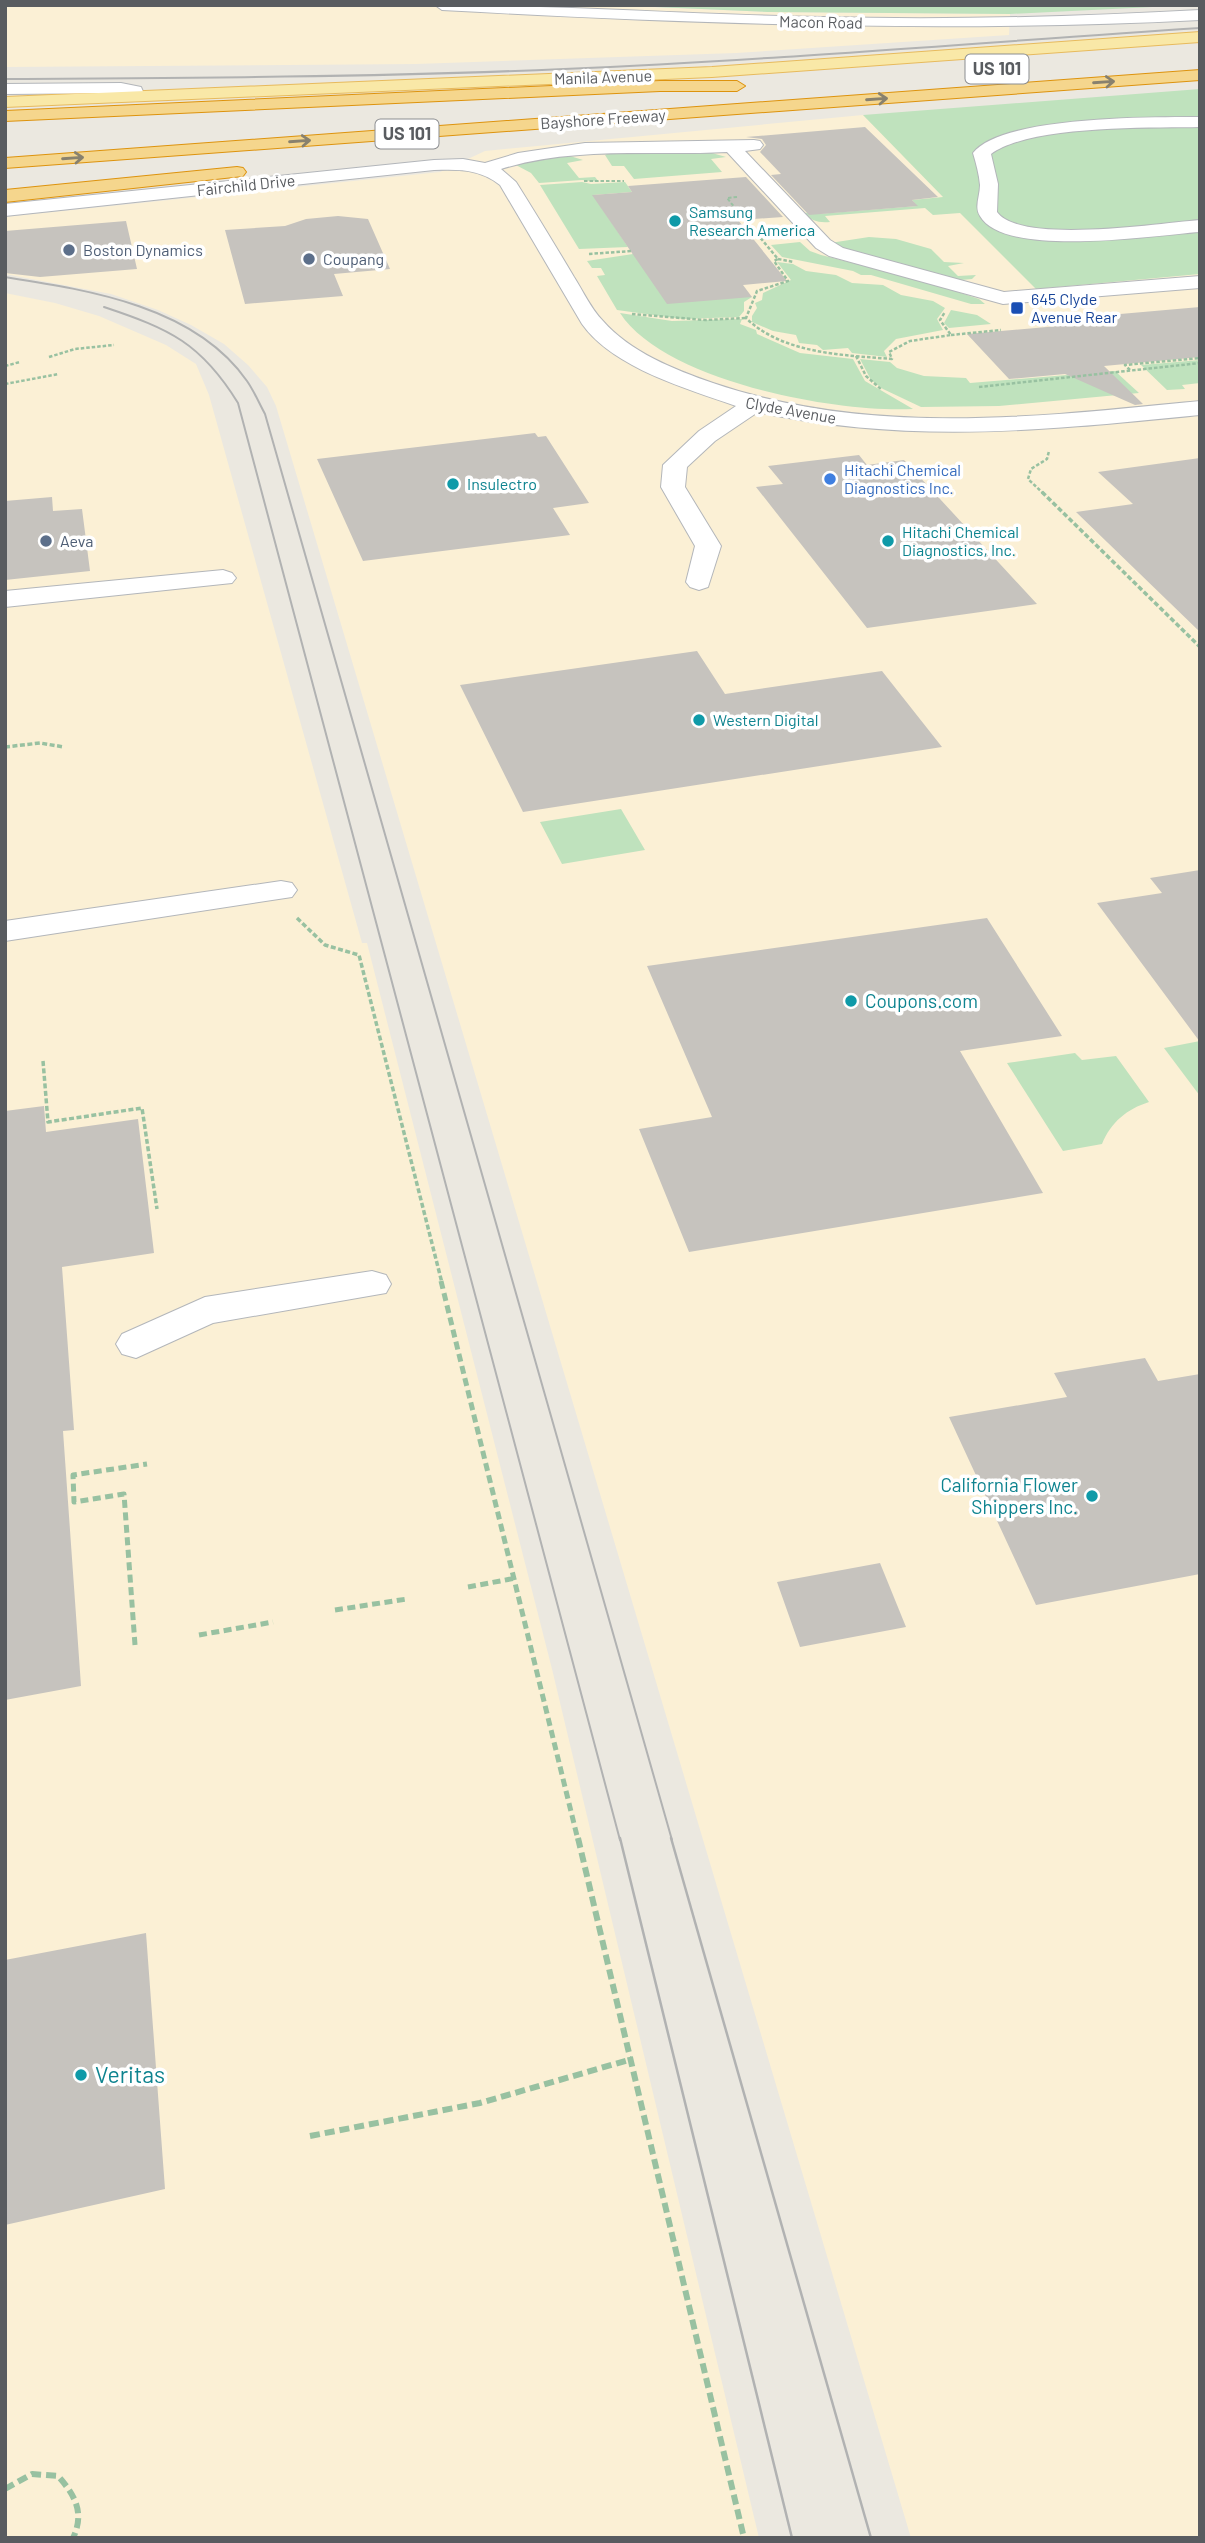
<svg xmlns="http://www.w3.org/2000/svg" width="1205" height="2543" viewBox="0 0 1205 2543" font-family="Barlow,sans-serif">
	<rect width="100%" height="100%" fill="#ebe8e0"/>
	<!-- commercial -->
	<path fill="#fbf0d5" d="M5,5H601L768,12L1010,14L1009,35L736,53L416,64L5,67Z
		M863,115L1039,283L1200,273V2538H911L276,406L267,387L248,365L224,344L191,325L158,310L111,294L5,274V217L440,172L485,151Z
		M5,293L55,303L99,316L166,345L196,364L209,395L362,943H367L552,1669L759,2538H5Z"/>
	<!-- green -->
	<path fill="#bfe2bd" d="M610,5H1193L1010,14L768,12Z
		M1200,89V274L1036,289L960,213L933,215L925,208L825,216L830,222C818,223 812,221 804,213L815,212L817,214L917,206L912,200L943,197L863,115Z
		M611,152L712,153L726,157L711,159L722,172L634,179L624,166H612L605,155Z
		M570,156L583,160L567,163L579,178L595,177L599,182L582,180L539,183L531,173L514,164L515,161Z
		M582,182L591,184L625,182L632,192L593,195L628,247L579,249L540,185Z
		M869,237L896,239L931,249L944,262L964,263L948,266L958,276L976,275L972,279L961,280L841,250L830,243Z
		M800,242L810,251L821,255L928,282L979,299L985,304H971L871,275H861L853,271L782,257L771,245Z
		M633,254L752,297L744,302V311L739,317L683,319L617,310L597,276L605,275L601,268H592L587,261Z
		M777,262L793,264L806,271L836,275L852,283L883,285L901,295L933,301L945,308L937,319L943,330L896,339L884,351L887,357L852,353L848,348L823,350L817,345L799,343L796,335L773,331L752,322V316L757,308L755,303L762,300L763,293L791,280Z
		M951,310L977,315L991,324L949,328L944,323Z
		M620,313L672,321L742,319L740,324L756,330L757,334L800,353L853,359L865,381L913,409C835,413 664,381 620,313Z
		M860,359L890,362L897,368L924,376L966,378L970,383L1115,371L1139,393L999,406L921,407L883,389L871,380Z
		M1200,360V383L1182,385L1185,389L1167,390L1141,365Z
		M621,809L645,850L562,864L540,822Z
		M1200,1041V1096L1164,1048Z
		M1075,1053L1082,1060L1116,1056L1149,1102C1127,1109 1111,1122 1102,1144L1063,1151L1007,1063Z"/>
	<!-- building -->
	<path fill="#c6c3be" d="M865,127L938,197L912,200L918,206L809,215L771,175L781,174L760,152L766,145L762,139L746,137Z
		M746,177L783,217L738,220L787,281L743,285L752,297L667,304L592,195L632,192L628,186Z
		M338,216L368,219L390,269L334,274L343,296L245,304L225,230L285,226L306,219Z
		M126,221L137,269L40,277L5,273V231Z
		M1200,307V357L1104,366L1143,404L1135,405L1065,374L1009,379L967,334L1092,323L1086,317Z
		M535,433L538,437L546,436L589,503L553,508L570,535L363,561L317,459Z
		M859,455L867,465L904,460L1037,604L867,628L756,487L783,484L768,466Z
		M1200,458V632L1076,512L1133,504L1098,472Z
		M52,497L53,511L82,509L90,571L5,580V501Z
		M697,651L725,694L882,671L942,747L523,812L460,685Z
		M1200,870V1042L1097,903L1162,893L1150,878Z
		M987,918L1062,1036L960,1051L1043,1193L689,1252L639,1129L712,1117L647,966Z
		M44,1106L46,1132L138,1119L154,1253L62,1267L74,1430L63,1431L81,1686L5,1700V1111Z
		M1145,1358L1158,1381L1200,1374V1574L1036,1605L949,1417L1067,1397L1054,1373Z
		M880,1563L906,1627L800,1647L777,1582Z
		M146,1933L165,2189L5,2225V1960Z"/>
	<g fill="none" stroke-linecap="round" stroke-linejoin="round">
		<!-- minor casing -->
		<g stroke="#b3b6ba" stroke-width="2">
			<path id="minor" d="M435,5C564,5 693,15 822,17C948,20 1074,17 1200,10V20C947,33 695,24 442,10Z
				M121,83L141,87L145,96L137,101L121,93L5,94V84Z
				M1200,117V127C1149,128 1030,125 991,154L998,184L997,212C1021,245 1159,223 1200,220V232C1156,235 1004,259 980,216C974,207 980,196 980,185C979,174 976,163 973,153C1001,116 1153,117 1200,117Z
				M754,140L760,141L763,145L760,149L745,151L830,240L843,248L1004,292L1200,276V288L1003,304L829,256L816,248L727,152C651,156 575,146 501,169L516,182C536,214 555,245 574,277C583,291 591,309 603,321C630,352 675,370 713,383C871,437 1037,417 1200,401V415C1047,430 910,445 758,412L715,441L687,467L685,487L721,546L708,587L699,590L690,587L686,582L695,546L661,487L663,465L699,431L736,406C688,389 613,368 582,324L500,185C480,169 459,169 434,170L5,216V204L434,160L463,159L485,163L518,153L585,143Z
				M223,570L232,573L236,578L232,583L5,607V591Z
				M281,881L292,883L297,890L292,897L5,941V921Z
				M372,1271L386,1275L391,1284L386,1293L213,1323L136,1358L122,1354L116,1344L122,1334L205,1297Z"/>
		</g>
		<!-- major casing -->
		<g stroke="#e7ba5d" stroke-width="2">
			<path id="major" d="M1200,32V42L712,77L5,107V97L712,67Z"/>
		</g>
		<!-- highway casing -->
		<g stroke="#dd930e" stroke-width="2">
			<path id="highway" d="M1200,70V80L5,168V158Z
				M660,81H737L745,86L737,91H660L5,121V111Z
				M237,167L243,168L246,172L243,176L5,202V190Z"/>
		</g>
		<!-- path-far4 -->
		<path stroke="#98c1a1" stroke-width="2" stroke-dasharray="3.5 2" stroke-linecap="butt" d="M584,181H624
			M737,197L727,198L744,219"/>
		<!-- path-far3 -->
		<path stroke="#98c1a1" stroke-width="2.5" stroke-dasharray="3.5 2" stroke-linecap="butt" d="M743,217L778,259L774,261L788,281L757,291L746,318C783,354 843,355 892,359L889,352L910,341L951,335L940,320L945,312
			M589,254L631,251
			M778,259L794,262
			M632,314L705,320L746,318
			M951,335L1001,330
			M856,356L866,376L882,390
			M49,357L75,349L114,345
			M5,366L20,362
			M1130,370L1125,365L1200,358
			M5,384L59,374
			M979,387L1200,363
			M1044,494L1028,479L1031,469L1047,459L1049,451"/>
		<!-- path-far2 -->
		<path stroke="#98c1a1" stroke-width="3.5" stroke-dasharray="5 2.5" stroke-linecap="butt" d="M1042,492L1200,647
			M5,747L40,743L64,747
			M297,918L325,945L359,955L442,1283
			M43,1061L48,1122L142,1108L157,1209"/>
		<!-- path-far1 -->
		<path stroke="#98c1a1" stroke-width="5" stroke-dasharray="8 4.5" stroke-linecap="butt" d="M441,1281L578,1840
			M468,1587L516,1578
			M335,1610L407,1599
			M199,1635L273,1622
			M135,1645L124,1494L74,1502L73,1475L147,1464"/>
		<!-- path -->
		<path stroke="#98c1a1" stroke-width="6" stroke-dasharray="10 5" stroke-linecap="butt" d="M578,1838L744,2538
			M310,2136L480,2103L632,2059
			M5,2489L32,2474L58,2476C75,2495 85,2513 73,2538"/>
		<!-- minor -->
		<use href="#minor" fill="#fff" fill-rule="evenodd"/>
		<!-- major -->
		<use href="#major" fill="#f9e8a7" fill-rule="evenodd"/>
		<!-- highway -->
		<use href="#highway" fill="#f5d68d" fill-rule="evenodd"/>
		<!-- tram-far1 -->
		<path stroke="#b1b2b2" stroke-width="2" d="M5,79C191,78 378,77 564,69C776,60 988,42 1200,28
			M5,277C88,290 195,306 247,381C254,391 259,403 265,414L672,1840
			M104,307C170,329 201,343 238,403L620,1840"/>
		<!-- tram -->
		<path stroke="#b1b2b2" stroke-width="2.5" d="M620,1838L792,2538
			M671,1838L871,2538"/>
	</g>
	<!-- one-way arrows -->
	<defs><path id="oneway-shaft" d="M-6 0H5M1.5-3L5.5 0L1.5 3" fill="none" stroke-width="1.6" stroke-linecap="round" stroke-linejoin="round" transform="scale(1.75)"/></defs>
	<g stroke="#88816e">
		<use href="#oneway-shaft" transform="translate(1104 82) rotate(-4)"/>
		<use href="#oneway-shaft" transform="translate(877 99) rotate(-4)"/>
		<use href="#oneway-shaft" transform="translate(300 141) rotate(-4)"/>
		<use href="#oneway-shaft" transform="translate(73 158) rotate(-4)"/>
	</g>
	<!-- markers -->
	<g fill="#0f9aa8" stroke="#fff" stroke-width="2.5">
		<circle cx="675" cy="221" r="7"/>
		<circle cx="453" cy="484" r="7"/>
		<circle cx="888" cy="541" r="7"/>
		<circle cx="699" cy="720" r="7"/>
		<circle cx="851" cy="1001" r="7"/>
		<circle cx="1092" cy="1496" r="7"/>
		<circle cx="81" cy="2075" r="7"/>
	</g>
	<g fill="#5c6f8a" stroke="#fff" stroke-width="2.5">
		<circle cx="69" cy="250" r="7"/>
		<circle cx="309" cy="259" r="7"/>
		<circle cx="46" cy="541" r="7"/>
	</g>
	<rect fill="#1a4fb4" stroke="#fff" stroke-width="2.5" x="1010" y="301" width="14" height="14" rx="3.5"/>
	<circle fill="#3f7fe0" stroke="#fff" stroke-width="2.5" cx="830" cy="479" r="7"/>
	<g text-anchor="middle" stroke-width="7" stroke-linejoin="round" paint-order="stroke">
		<!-- far-street labels -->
		<g font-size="16" fill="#595c60" stroke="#fff">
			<text transform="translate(821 22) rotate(1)" y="6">Macon Road</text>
			<text transform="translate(603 77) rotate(-2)" y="6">Manila Avenue</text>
			<text transform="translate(603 119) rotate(-4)" y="6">Bayshore Freeway</text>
			<text transform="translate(246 185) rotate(-6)" y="6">Fairchild Drive</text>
			<text transform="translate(791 410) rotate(10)" y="6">Clyde Avenue</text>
		</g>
		<!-- far-culture labels -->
		<g font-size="16" fill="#0d838f" stroke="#fff" text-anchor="start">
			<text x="689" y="218">Samsung<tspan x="689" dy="18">Research America</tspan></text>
			<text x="467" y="490">Insulectro</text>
			<text x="902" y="538">Hitachi Chemical<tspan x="902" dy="18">Diagnostics, Inc.</tspan></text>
			<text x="713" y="726">Western Digital</text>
		</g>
		<!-- far-service labels -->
		<g font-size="16" fill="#4e5e75" stroke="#fff" text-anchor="start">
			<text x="83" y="256">Boston Dynamics</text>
			<text x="323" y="265">Coupang</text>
			<text x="60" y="547">Aeva</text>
		</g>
		<!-- far-transit labels -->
		<g font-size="16" fill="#164399" stroke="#fff" text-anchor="start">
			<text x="1031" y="305">645 Clyde<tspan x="1031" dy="18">Avenue Rear</tspan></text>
		</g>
		<!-- far-shop labels -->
		<g font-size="16" fill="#366cbe" stroke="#fff" text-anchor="start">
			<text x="844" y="476">Hitachi Chemical<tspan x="844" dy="18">Diagnostics Inc.</tspan></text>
		</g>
		<!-- shield labels -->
		<g fill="#fff" stroke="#8b8d90" stroke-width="2">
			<rect x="965.5" y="54.5" width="63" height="29" rx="5"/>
			<rect x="375.5" y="119.5" width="63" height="29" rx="5"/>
		</g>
		<g font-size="18" font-weight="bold" fill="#595c60">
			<text x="997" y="75">US 101</text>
			<text x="407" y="140">US 101</text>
		</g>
		<!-- culture labels -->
		<g font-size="19" fill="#0d838f" stroke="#fff" text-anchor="start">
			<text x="865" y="1008">Coupons.com</text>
			<text x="1078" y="1492" text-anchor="end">California Flower<tspan x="1078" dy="22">Shippers Inc.</tspan></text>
		</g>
		<!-- near-culture labels -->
		<g font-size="23" fill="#0d838f" stroke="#fff" text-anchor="start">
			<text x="95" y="2083">Veritas</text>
		</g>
	</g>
	<!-- border -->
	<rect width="1205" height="2543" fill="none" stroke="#595c60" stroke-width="14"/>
</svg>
